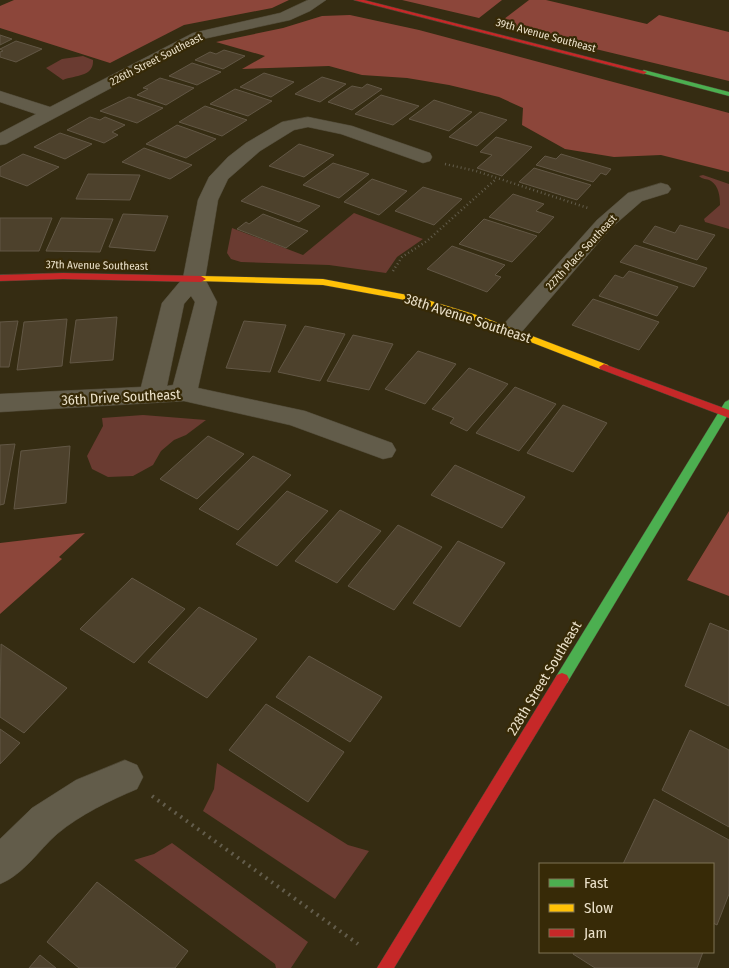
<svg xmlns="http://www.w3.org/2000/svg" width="729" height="968" viewBox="0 0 729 968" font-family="'Fira Sans Condensed',sans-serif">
	<rect width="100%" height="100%" fill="#352c12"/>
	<!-- green -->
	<path fill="#6a3b31" d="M83,56L93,60C94,77 76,75 63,80L46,68L62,59Z
		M703,175L729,184V229L705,222L704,219L720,205C720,197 719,186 711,181C706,178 703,180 699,176Z
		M354,213L423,239L397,257L386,273L329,265L241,262L231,259L227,253L232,228L303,255Z
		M143,415L206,420L186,435L174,440L161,451L153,465L133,476L108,477L92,469L87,456L103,426L102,418Z
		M217,763L348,845L369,851L335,899L203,811L214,789Z
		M172,843L308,942L291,968H276L275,964L134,860L154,854Z"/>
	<!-- forest -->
	<path fill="#8c463a" d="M14,0H289L272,8L184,25L110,63L0,28V6Z
		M402,0H502L479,18Z
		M529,0H546L647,24L659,15L729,32V81L496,25Z
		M350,15L419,30L729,113V172L661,155L614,157L565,149L522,125L523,108L499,97L449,85L407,78L362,75L329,66L242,69L265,56L216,42L283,28L322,16Z
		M729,511V596L687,580Z
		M85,533L59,557L62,559L0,614V543Z"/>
	<!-- building -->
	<path fill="#4d412c" stroke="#625745" d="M0,35L12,39L0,45Z
		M16,41L42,49L16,62L0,57V52L3,51L0,49Z
		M224,50L245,56L223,69L195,60L210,52L216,54Z
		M192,63L221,72L197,85L169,76Z
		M264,73L294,82L271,97L240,87Z
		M322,77L346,84L320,102L295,94Z
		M160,78L194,88L166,105L137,95L148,89L143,88Z
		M367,84L382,89L352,110L328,102L352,86L362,88Z
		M235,89L272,101L248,116L210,104Z
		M381,95L419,106L393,125L355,114Z
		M129,97L163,108L137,123L100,111Z
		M434,100L472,112L449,131L409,119Z
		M205,106L247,120L222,136L179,122Z
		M480,112L507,120L477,146L449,137Z
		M90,117L100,120L105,117L125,125L112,132L118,135L104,143L67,130Z
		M177,125L216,139L186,158L146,144Z
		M60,133L92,144L65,159L34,147Z
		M496,137L532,147L502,176L477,168L492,155L480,152Z
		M299,144L334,155L304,177L269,166Z
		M144,148L192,165L170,179L122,162Z
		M23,154L59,167L27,186L0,176V167Z
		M561,154L611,169L606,175L601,173L593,182L536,165L545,156L556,159Z
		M333,163L369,174L339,198L303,185Z
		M534,168L591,185L577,200L519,182Z
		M88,174L140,175L130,200L76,199Z
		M372,179L407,191L379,215L344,202Z
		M262,186L320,206L299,222L241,201Z
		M423,187L462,199L434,225L395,211Z
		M513,194L544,204L536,211L554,217L539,233L489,217Z
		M123,214L168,216L155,251L109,247Z
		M263,214L308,231L286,248L237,229L246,222L249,224Z
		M0,218H52L39,251H0Z
		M61,218L113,219L100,252L46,251Z
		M484,219L537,236L512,262L459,244Z
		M680,225L715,235L697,260L643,242L655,226L675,233Z
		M635,245L707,268L694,287L620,262Z
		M452,246L505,265L495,275L501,277L487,292L427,269Z
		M629,271L678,287L657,316L599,296L615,275L623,278Z
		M593,299L659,322L639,350L572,325Z
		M117,317L113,360L70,363L76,320Z
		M67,319L62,366L17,370L24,322Z
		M18,321L9,367H0V322Z
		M244,321L286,325L270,372L226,368Z
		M305,326L345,334L320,381L278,372Z
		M353,335L393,344L369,390L327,381Z
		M418,351L456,364L425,404L385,389Z
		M469,368L508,384L467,431L450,423L454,418L432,409Z
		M515,387L556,404L519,451L476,433Z
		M563,405L607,423L573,472L527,453Z
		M208,436L244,454L197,499L160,479Z
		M15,444L4,504L0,505V445Z
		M70,446L66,503L14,509L21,451Z
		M253,456L291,475L238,530L199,509Z
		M455,465L525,497L502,528L431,495Z
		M287,491L328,511L277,566L236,544Z
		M340,510L381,531L337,583L295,561Z
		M398,525L442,547L394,610L348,586Z
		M458,541L505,563L460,627L413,603Z
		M132,578L185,609L134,663L80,629Z
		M199,607L257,639L207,698L148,662Z
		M710,623L729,631V706L685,686Z
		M1,644L67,688L24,733L0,717Z
		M309,656L382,697L350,742L276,697Z
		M266,704L344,752L308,802L229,750Z
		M0,729L20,743L0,764Z
		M690,730L729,750V827L662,790Z
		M654,799L729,840V894L717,925L713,923V864H623Z
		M97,882L188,951L175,968H79L47,942Z
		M574,952H703L697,968H595L573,954Z
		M40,955L56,968H29Z"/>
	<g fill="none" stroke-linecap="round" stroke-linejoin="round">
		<!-- street casing -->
		<g stroke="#4e4734" stroke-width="1">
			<path id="street" d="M308,0H326L310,11L290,20L203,39L6,144L0,145V133L36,114L0,102V91L50,107L193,33L280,13Z
				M308,117L352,126L430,153L432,157L430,161L423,163L341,134L308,127L294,130L260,151L228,179L218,200L205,279L217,302L198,388L305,411L392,443L396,450L392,457L383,459L290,425L184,401L0,412V394L141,387L162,303L183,278L198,200L209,177L228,157L246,143L282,122ZM191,296L195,302L173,385L167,386L184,304Z
				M661,183L668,185L671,189L668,193L642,201L611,228L519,335L511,337L503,335L499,330L503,325L597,220L628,193Z
				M125,760L137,765L143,777L137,789C109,801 81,814 57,834C38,851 24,874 0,884V839L32,808L76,780Z"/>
		</g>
		<!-- fast casing -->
		<g stroke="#4e4734" stroke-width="1">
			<path id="fast" d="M644,70L729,92V96L642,73L641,72Z
				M729,400V413L567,683L562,685L557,683L555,679L557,675L725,402Z"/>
		</g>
		<!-- slow casing -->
		<g stroke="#4e4734" stroke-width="1">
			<path id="slow" d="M201,276L323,279L418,297L480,316L608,365L609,367L608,369H600L474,320L416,302L323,285L198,281V277Z"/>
		</g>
		<!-- jam casing -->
		<g stroke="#4e4734" stroke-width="1">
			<path id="jam" d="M354,0H364L647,72L644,74Z
				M63,273L201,276L206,279L201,282L63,279L0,281V275Z
				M604,364L729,410V418L600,369L599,367Z
				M562,673L567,675L569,679L567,683L394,968H377L557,675Z"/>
		</g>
		<!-- path-far1 -->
		<path stroke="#635d4c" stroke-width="2.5" stroke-dasharray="1 3" stroke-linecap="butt" d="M445,164L476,171L588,208
			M393,271L402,257L427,241L496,179"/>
		<!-- path -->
		<path stroke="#635d4c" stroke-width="4" stroke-dasharray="2 5" stroke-linecap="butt" d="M152,796L358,944"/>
		<!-- street -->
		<use href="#street" fill="#625c4a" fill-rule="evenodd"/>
		<!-- fast -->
		<use href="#fast" fill="#4caf50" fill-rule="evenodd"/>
		<!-- slow -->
		<use href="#slow" fill="#ffc107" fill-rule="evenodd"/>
		<!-- jam -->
		<use href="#jam" fill="#c62828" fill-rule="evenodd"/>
	</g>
	<g text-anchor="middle" stroke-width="4.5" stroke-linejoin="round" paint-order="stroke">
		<!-- far-street labels -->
		<g font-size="11" fill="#ebe1ca" stroke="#372a07">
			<text transform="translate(546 35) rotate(15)" y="4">39th Avenue Southeast</text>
			<text transform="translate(156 59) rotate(-27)" y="4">226th Street Southeast</text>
			<text transform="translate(581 252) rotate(-47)" y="4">227th Place Southeast</text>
			<text transform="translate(97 265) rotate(1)" y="4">37th Avenue Southeast</text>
		</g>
		<!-- street labels -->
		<g font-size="14" fill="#ebe1ca" stroke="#372a07">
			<text transform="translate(468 318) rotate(18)" y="5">38th Avenue Southeast</text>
			<text transform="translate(121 397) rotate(-3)" y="5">36th Drive Southeast</text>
			<text transform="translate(544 678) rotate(-59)" y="5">228th Street Southeast</text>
		</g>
	</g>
	<!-- legend -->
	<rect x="539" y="863" width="175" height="90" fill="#372a07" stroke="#7f7355"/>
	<rect x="549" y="879" width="25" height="8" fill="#4caf50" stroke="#7f7355"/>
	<text x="584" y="888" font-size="15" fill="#ebe1ca">Fast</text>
	<rect x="549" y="904" width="25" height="8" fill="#ffc107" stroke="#7f7355"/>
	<text x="584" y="913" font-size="15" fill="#ebe1ca">Slow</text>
	<rect x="549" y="929" width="25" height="8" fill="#c62828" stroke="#7f7355"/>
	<text x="584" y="938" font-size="15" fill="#ebe1ca">Jam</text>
</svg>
